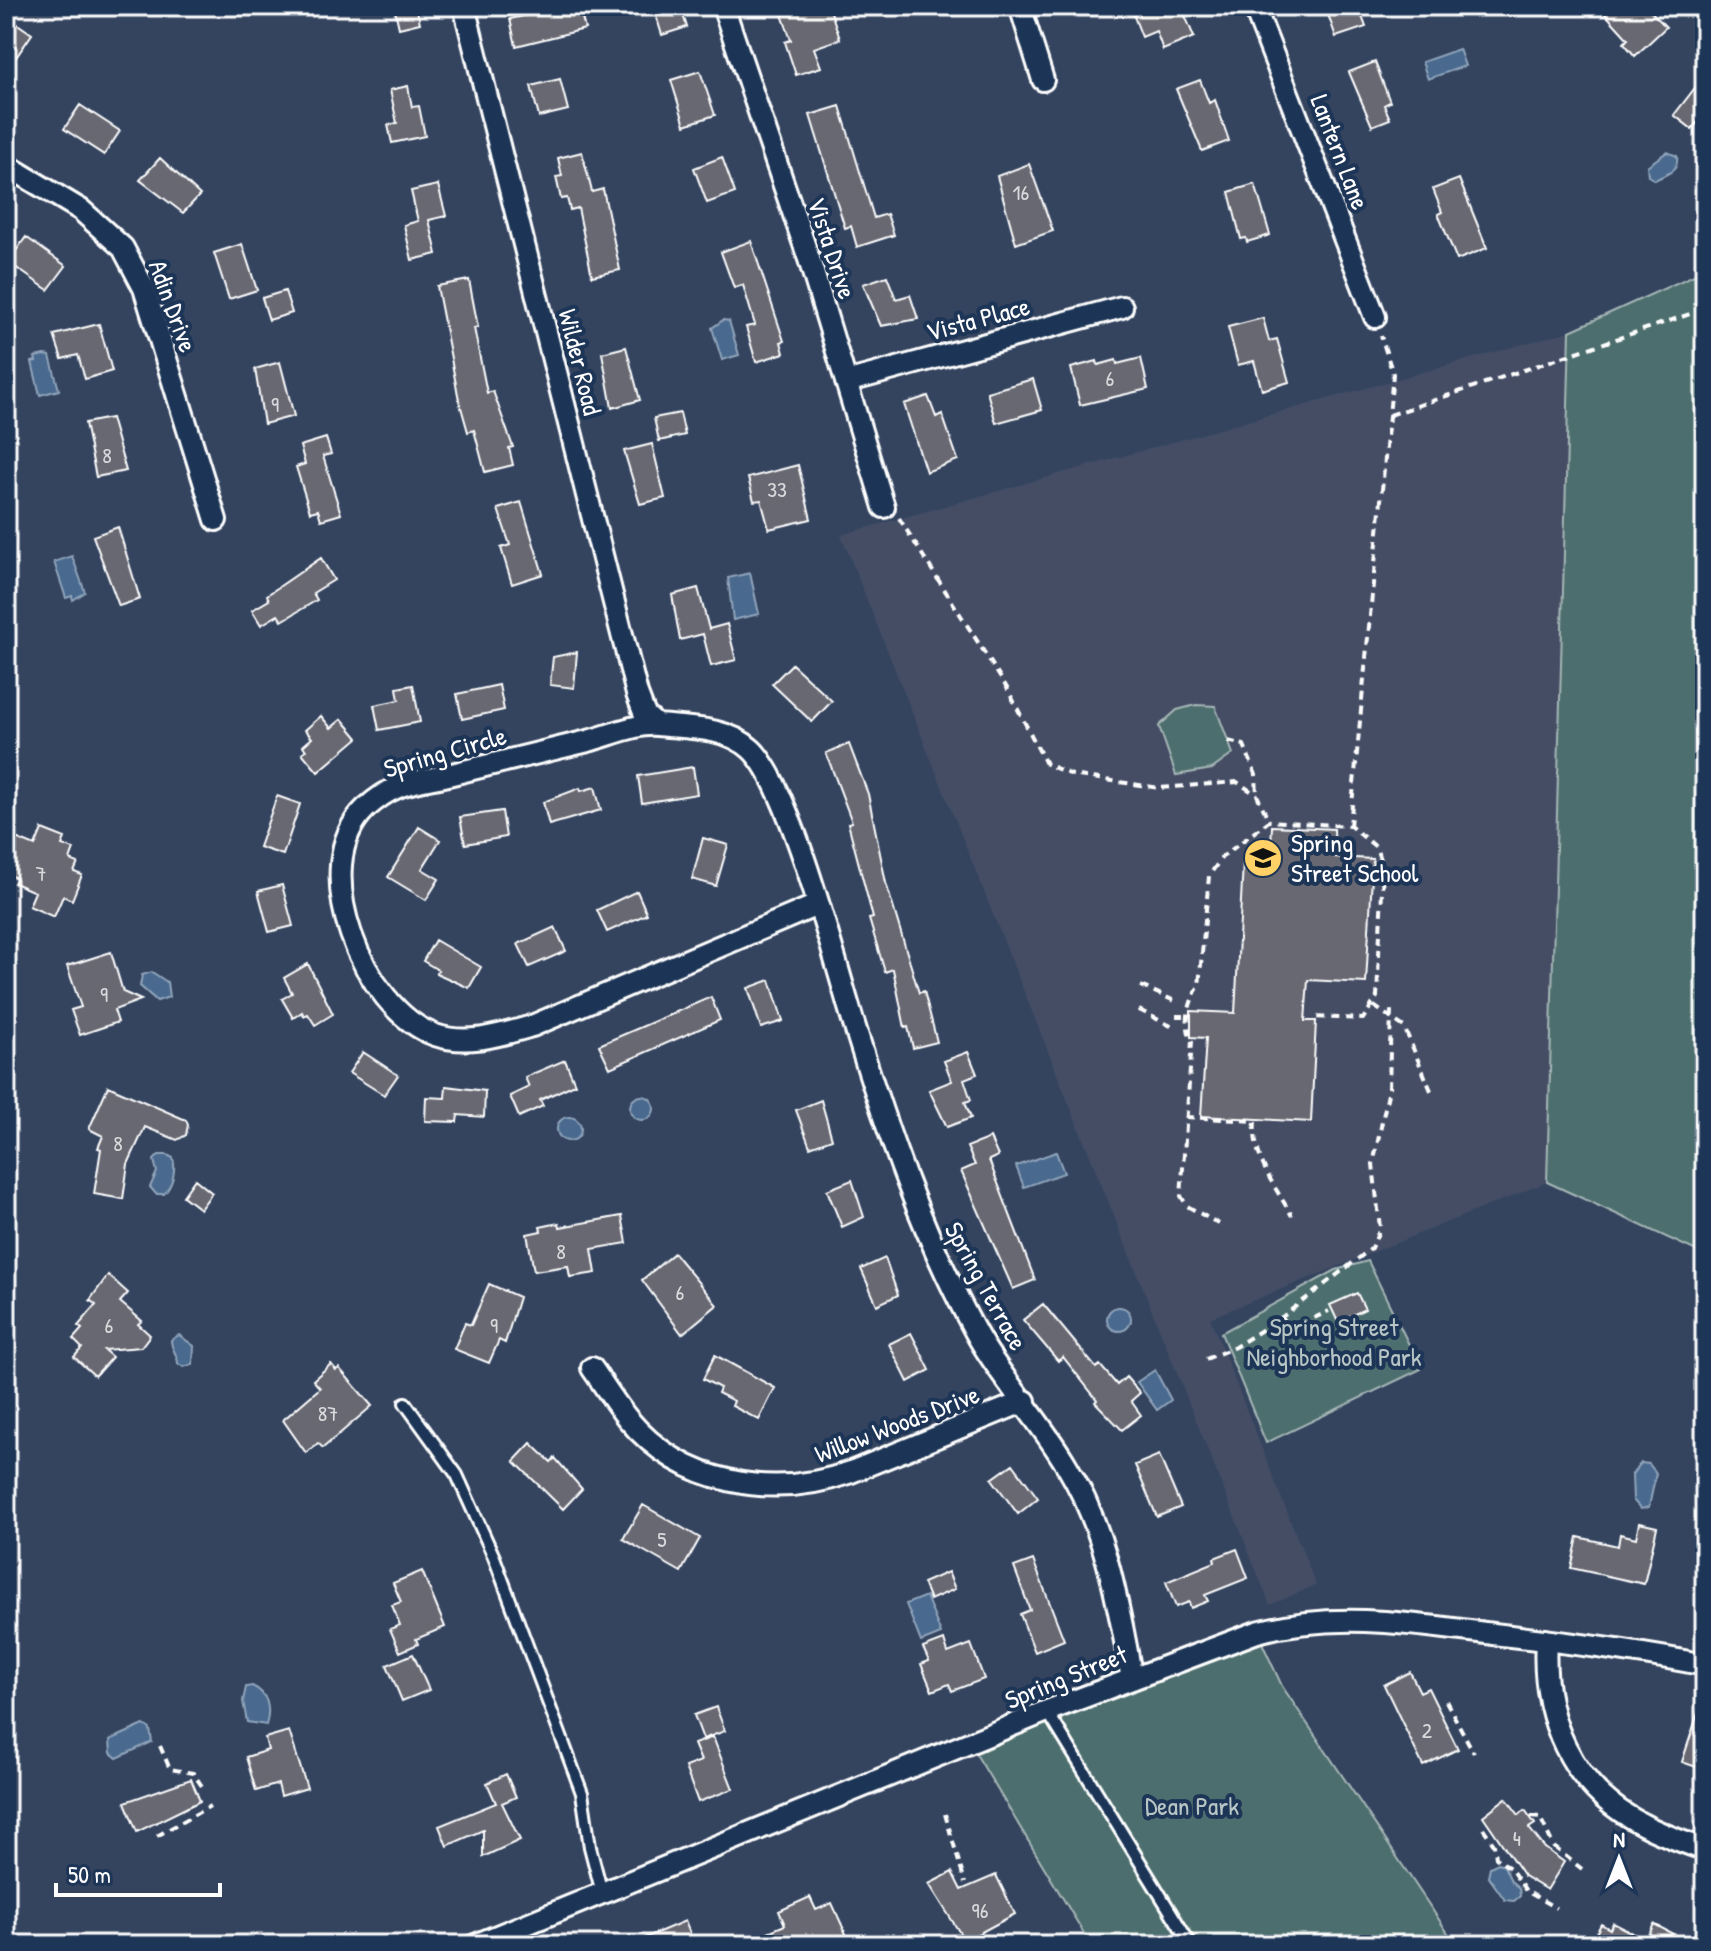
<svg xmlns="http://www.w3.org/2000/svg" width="1711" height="1951" viewBox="0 0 1711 1951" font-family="'Patrick Hand',sans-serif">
	<rect width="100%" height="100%" fill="#34445f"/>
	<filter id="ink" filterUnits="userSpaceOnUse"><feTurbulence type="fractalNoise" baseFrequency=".0125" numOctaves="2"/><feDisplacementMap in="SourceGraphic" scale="16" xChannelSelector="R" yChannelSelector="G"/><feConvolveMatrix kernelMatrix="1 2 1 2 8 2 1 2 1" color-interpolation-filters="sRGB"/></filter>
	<g filter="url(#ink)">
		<!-- built -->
		<path fill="#444e65" d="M1570,331L1547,1182L1210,1318L1316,1585L1270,1605L841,535Z"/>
		<!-- green -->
		<path fill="#4d6e6e" stroke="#a6b6b6" stroke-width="2" d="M1705,270V1255L1547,1182L1570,331Z
			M1196,705L1215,706L1233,754L1212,769L1176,775L1159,726L1177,710Z
			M1368,1261L1421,1369L1266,1443L1221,1333L1336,1270Z
			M1257,1632L1282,1686L1456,1945H1091L970,1744Z"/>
		<!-- water -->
		<path fill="#48698e" stroke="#91a5bb" stroke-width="2" d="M1459,49L1465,66L1428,79L1422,62Z
			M1667,152L1677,156C1679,173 1667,173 1655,180L1648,176L1647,166Z
			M723,320L729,321L739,355L722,360L712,328Z
			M44,355L50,356L59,390L40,395L32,362L36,361L35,357Z
			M72,556L85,592L73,600L72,596L66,598L54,562Z
			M750,573L759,614L733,620L728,578Z
			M152,972L167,982L169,997L157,1001L140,986L142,975Z
			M630 1108a12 12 0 1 1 24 0a12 12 0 1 1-24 0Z
			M557 1129a12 12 0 1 1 24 0a12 12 0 1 1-24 0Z
			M1056,1152L1064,1173L1024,1187L1016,1166Z
			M167,1155L173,1158C176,1170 173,1185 164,1194H156L150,1187L157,1172L154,1160L159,1155Z
			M1107 1319a12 12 0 1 1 24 0a12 12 0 1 1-24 0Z
			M179,1335L194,1346L193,1364L184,1367L178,1364C178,1354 171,1350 171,1340Z
			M1155,1370L1171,1400L1157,1410L1137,1382Z
			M1641,1463L1649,1464L1656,1473L1649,1507L1641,1509L1633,1500L1632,1474Z
			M926,1596L941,1634L921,1642L906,1604Z
			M252,1686C268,1693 271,1709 266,1725L247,1722L243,1701L246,1687Z
			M144,1725L150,1729L152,1742L117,1758L111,1753L110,1740Z
			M1498,1863L1504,1866L1511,1881L1519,1888L1520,1896L1514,1901L1505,1900L1488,1876L1490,1867Z"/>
		<!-- building -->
		<path fill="#686772" stroke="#fff" stroke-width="2" d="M394,6H416L420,23L399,28Z
			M567,6H579L585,29L516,46L510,19Z
			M653,6H680L687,27L662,35Z
			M779,6H829L840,39L814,48L821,67L796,75L785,42L791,40Z
			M1130,6H1181L1194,37L1163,50L1156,31L1142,37Z
			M1325,6H1358L1366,27L1336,37Z
			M1598,6H1646L1666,27L1635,56L1624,43L1628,39Z
			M6,16L32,34L6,72Z
			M1375,62L1390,102L1384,105L1390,119L1372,126L1349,72Z
			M700,71L715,115L685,125L671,80Z
			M1705,75V130L1697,123L1692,129L1674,115Z
			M560,79L568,110L539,117L531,86Z
			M1200,80L1209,103L1215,100L1229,141L1202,151L1176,89Z
			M408,86L412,107L419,106L425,136L392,143L388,125L397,123L390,90Z
			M80,105L120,131L104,155L64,129Z
			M840,106L874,218L887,214L894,235L857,247L851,226L845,228L810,115Z
			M582,152L592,192L603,189L620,270L592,276L578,208L570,210L567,198L561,199L556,177L562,176L558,158Z
			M722,157L735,193L707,203L694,168Z
			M160,158L200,195L183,213L140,180Z
			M1029,164L1053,231L1016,244L997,176Z
			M1459,179L1487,248L1457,260L1438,214L1442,212L1433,189Z
			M1255,184L1270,235L1247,242L1246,238L1241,239L1229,192Z
			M438,185L446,216L429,220L437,254L412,260L404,225L418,221L411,191Z
			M26,237L66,266L48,290L8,262Z
			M751,241L784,341L781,342L784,353L756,362L746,327L755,325L743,285L734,288L721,252Z
			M242,244L257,290L229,299L214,253Z
			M887,276L896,299L910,295L918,319L881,326L863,284Z
			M469,280L478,327L474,328L487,393L493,391L513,447L509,448L513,465L485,472L474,430L468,432L459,400L437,286Z
			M285,291L292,313L269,320L262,298Z
			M1263,318L1269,341L1277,339L1289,382L1262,390L1254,361L1238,365L1228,327Z
			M99,324L112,371L85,379L78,355L62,359L54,335Z
			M626,347L640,400L612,408L602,353Z
			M1141,358L1148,389L1080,405L1071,368L1097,361L1098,365L1116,360L1117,364Z
			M280,362L294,416L264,424L255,369Z
			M1033,379L1042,410L996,423L987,392Z
			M928,396L936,417L942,414L958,460L926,472L904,404Z
			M680,413L685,435L659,441L654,418Z
			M111,418L126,471L96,477L85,423Z
			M326,438L331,454L323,456L341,514L321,520L318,510L310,512L296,467L305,464L300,446Z
			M652,444L665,498L640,504L624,451Z
			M798,465L811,519L769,529L761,500L754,501L748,478Z
			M521,502L543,574L512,584L501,548L510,545L498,509Z
			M118,527L140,599L119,606L93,536Z
			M321,558L334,580L313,593L317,600L282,621L278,615L261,625L252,610L269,600L267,595Z
			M698,588L709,629L727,624L736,660L711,666L703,634L680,640L672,595Z
			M577,652L574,688L550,685L553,657Z
			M792,664L832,701L812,722L772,684Z
			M413,685L420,722L379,730L374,705L399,700L397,688Z
			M499,685L504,710L462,719L457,694Z
			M321,716L331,728L342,719L358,738L318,772L302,753L306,750L303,746L312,738L305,730Z
			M849,744L868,794L886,883L919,993L924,991L937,1042L913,1048L908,1027L905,1028L893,969L885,972L869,919L873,918L848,823L852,822L826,753Z
			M693,767L697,794L642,803L638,776Z
			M595,787L601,810L549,825L543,802L580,788L581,791Z
			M277,796L300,804L283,855L259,847Z
			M502,811L506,837L465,844L460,817Z
			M1272,826L1334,829L1335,857L1373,859L1366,983L1308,980L1305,1021H1316L1311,1122L1201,1116L1206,1038L1191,1037V1011L1235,1013L1243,863L1270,864Z
			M419,827L440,840L422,869L439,879L426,900L388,877Z
			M42,829L65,838L62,845L74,849L70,860L78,863L74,872L82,875L72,900L63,896L54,917L29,906L35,892L14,883L17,878L6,874V834L35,846Z
			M703,838L728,845L716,886L692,879Z
			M282,885L293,926L269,932L258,891Z
			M637,891L647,914L607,932L597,910Z
			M555,927L566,951L529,967L518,944Z
			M435,940L481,967L469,988L436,973L438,970L423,961Z
			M111,952L123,992L141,1000L114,1010L118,1022L80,1035L71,1010L81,1007L67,966Z
			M308,964L333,1014L315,1025L308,1014L304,1016L302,1012L293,1018L282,999L292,993L284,978Z
			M770,980L783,1021L761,1028L748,988Z
			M711,997L720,1020L610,1068L599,1045Z
			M363,1052L398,1075L384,1095L349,1073Z
			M968,1052L977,1074L964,1079L971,1100L965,1102L971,1118L947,1127L929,1090L952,1081L944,1061Z
			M565,1060L575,1084L540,1100L543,1106L519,1117L510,1096L529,1087L525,1077Z
			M108,1086L186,1120L188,1125L186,1135L177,1140L145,1127L128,1164L123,1199L94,1194L101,1149L98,1148L103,1136L89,1129Z
			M446,1086L485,1091L484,1117L458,1115L457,1122L425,1121L426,1097L445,1098Z
			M821,1100L832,1139L810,1147L796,1110Z
			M990,1138L998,1156L989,1160L1035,1280L1013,1289L961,1171L975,1165L967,1147Z
			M195,1179L212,1193L200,1209L183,1196Z
			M852,1180L864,1217L842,1227L827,1190Z
			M622,1216L627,1243L592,1249L596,1273L570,1277L568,1266L534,1271L527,1234L541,1231L540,1227L559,1223L560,1227Z
			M674,1253L717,1305L682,1334L642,1280Z
			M885,1258L898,1295L877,1305L861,1269Z
			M108,1275L128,1293L120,1302L142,1321L138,1324L150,1335L141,1347L104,1350L112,1357L95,1376L74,1357L82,1348L73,1339L82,1329L78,1326L96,1305L90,1300Z
			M489,1284L519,1297L505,1343L499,1340L489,1363L454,1349L465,1323L471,1325Z
			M1357,1293L1365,1309L1338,1322L1330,1305Z
			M1043,1304L1096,1368L1100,1365L1117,1385L1126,1377L1140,1393L1131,1401L1141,1415L1122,1430L1095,1402L1097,1400L1063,1357L1058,1361L1023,1320Z
			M911,1333L930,1370L908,1382L889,1344Z
			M715,1355L775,1388L759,1420L732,1406L734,1401L718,1393L720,1388L703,1379Z
			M331,1364L336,1370L339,1368L372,1406L323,1448L318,1443L306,1453L283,1420L320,1388L313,1380Z
			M531,1443L551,1462L555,1458L582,1489L563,1509L514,1461Z
			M1159,1455L1181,1507L1157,1517L1135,1465Z
			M1013,1464L1038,1498L1018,1514L992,1479Z
			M643,1505L700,1538L681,1572L623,1539Z
			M1639,1523L1657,1527L1644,1584L1571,1568L1578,1537L1618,1546L1620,1534L1636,1538Z
			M1237,1549L1248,1578L1205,1595L1208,1601L1191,1608L1189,1602L1176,1607L1166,1582L1215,1562L1214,1558Z
			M1033,1560L1064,1640L1035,1652L1020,1614L1030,1610L1014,1567Z
			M422,1571L445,1627L416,1639L418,1644L400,1652L390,1629L400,1625L392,1605L401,1602L393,1583Z
			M948,1572L955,1589L930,1600L923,1583Z
			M944,1640L948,1653L971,1644L984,1679L952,1691L949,1684L932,1691L921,1664L929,1661L923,1648Z
			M413,1654L429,1690L402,1701L387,1665Z
			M1410,1672L1420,1692L1428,1688L1458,1749L1423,1766L1384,1685Z
			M1702,1701L1705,1702V1770L1682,1762Z
			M716,1707L725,1731L703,1739L694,1715Z
			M289,1731L307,1788L281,1796L278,1784L256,1791L246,1757L268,1750L265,1738Z
			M713,1737L733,1789L698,1802L685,1767L701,1761L694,1744Z
			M506,1774L516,1797L502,1803L520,1840L483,1857V1830L447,1846L439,1826L496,1803L487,1783Z
			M191,1779L200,1801L137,1832L125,1802Z
			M1506,1798L1519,1815L1525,1810L1535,1824L1529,1828L1545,1848L1564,1862L1547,1890L1524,1876L1483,1816Z
			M952,1872L961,1890L996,1875L1015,1914L965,1941L929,1884Z
			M810,1897L816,1910L832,1903L851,1945H774L768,1932L785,1925L779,1911Z
			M685,1921L692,1939L678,1945H628Z
			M1613,1923L1646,1940L1654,1924L1694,1945H1590L1601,1924L1610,1929Z"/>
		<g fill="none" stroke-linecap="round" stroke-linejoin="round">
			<!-- lane casing -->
			<g stroke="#fff" stroke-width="16">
				<path id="lane" d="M405,1403L457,1475L494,1557L582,1793L590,1847L602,1893
					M1047,1711L1191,1945"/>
			</g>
			<!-- street casing -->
			<g stroke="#fff" stroke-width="26">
				<path id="street" d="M464,6L637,694L645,715L655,724
					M723,6L809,259L884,507
					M1020,6L1043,80
					M1254,6L1375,317
					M6,165L81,210L123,248L144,288L216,520
					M846,382L1122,307
					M817,905L532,1026C501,1035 467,1046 435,1035C364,1010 305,866 366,808C374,801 386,792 396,788C411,781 431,779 448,775C494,764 541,752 588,741C608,736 637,723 657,725C688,728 727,727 751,749C790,784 836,966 854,1024C887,1131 922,1234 976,1333C1001,1379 1040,1420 1067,1466C1107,1532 1118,1604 1132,1679
					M592,1368C604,1385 615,1403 628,1419C683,1485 773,1500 851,1472L1025,1401
					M1546,1640C1541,1716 1571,1788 1642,1824C1662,1835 1684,1842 1705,1850
					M475,1945L1047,1711L1257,1632C1336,1611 1414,1624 1493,1634C1565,1642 1635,1651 1705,1665"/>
			</g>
			<!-- path -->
			<path stroke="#fff" stroke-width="4" stroke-dasharray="8 6" stroke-linecap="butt" d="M1390,415L1705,309
				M899,518L1007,688L1046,764L1072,775L1160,788L1237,782L1257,795L1269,821
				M1228,741L1244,745L1256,775L1257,795
				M1350,826L1393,374L1381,336
				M1141,986L1177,1002
				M1374,1006L1404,1027L1432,1093
				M1139,1010L1175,1028
				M1176,1016H1189
				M1186,1117L1255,1121C1252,1158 1275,1186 1292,1216
				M1219,1224L1187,1206L1181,1196L1192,1041C1183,1024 1189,1001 1199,986L1209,876L1222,857L1269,821L1350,826L1376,847L1383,869L1377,997L1363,1019L1314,1017
				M1282,1317L1289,1330L1329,1311
				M1206,1359L1235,1347L1282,1317L1372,1248L1380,1228L1373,1164L1389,1089L1391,1010
				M1446,1701L1474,1753
				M160,1746L170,1769L193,1773L204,1789
				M945,1814L965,1883
				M1531,1816L1540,1817L1554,1847L1582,1869
				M1483,1828L1494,1844L1496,1858L1511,1869L1526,1891L1556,1908
				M157,1836L210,1806"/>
			<!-- lane -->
			<use href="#lane" stroke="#1d3557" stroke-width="10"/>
			<!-- street -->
			<use href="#street" stroke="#1d3557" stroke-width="20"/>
		</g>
	</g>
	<!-- icons -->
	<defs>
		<g id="school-disc" transform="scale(2)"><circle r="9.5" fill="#ffd166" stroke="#1d3557"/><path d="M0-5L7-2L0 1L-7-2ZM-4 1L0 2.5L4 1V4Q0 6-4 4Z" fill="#111"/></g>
	</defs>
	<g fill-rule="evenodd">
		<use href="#school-disc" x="1263" y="858"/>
	</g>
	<g text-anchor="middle" stroke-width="8" stroke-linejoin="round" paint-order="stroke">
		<!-- number labels -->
		<g font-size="22" fill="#d9d9dc">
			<text x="1021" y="200">16</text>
			<text x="1110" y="386">6</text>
			<text x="275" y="412">9</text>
			<text x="107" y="463">8</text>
			<text x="777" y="497">33</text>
			<text x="41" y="881">7</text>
			<text x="104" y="1002">9</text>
			<text x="118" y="1151">8</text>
			<text x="561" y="1259">8</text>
			<text x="680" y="1300">6</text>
			<text x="109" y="1333">6</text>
			<text x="494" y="1333">9</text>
			<text x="328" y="1421">87</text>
			<text x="662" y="1547">5</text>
			<text x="1427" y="1738">2</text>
			<text x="1517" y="1846">4</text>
			<text x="980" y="1918">96</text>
		</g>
		<!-- street labels -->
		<g font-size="26" fill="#fff" stroke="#1d3557">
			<text transform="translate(1340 152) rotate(69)" y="9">Lantern Lane</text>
			<text transform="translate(832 248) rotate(72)" y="9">Vista Drive</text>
			<text transform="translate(173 306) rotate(70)" y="9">Adin Drive</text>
			<text transform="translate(978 319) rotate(-15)" y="9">Vista Place</text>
			<text transform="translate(580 362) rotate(76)" y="9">Wilder Road</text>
			<text transform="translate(445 752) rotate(-16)" y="9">Spring Circle</text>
			<text transform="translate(986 1286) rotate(61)" y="9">Spring Terrace</text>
			<text transform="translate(897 1424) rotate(-21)" y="9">Willow Woods Drive</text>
			<text transform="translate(1066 1677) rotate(-22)" y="9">Spring Street</text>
		</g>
		<!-- poi labels -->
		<g font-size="26" fill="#fff" stroke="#1d3557" text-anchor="start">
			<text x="1291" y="852">Spring<tspan x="1291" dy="30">Street School</tspan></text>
		</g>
		<!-- park labels -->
		<g font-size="26" fill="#b8c5c5" stroke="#1d3557">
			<text x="1334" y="1336">Spring Street<tspan x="1334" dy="30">Neighborhood Park</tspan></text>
			<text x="1192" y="1815">Dean Park</text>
		</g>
	</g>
	<!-- margin -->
	<rect width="1711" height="1951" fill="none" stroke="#1d3557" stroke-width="32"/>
	<rect x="16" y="16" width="1679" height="1919" fill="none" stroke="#fff" stroke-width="3" filter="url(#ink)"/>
	<!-- north arrow -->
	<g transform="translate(1619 1859)" stroke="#1d3557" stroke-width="6" paint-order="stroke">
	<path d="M0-6L14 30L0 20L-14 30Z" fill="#ffffff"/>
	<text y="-12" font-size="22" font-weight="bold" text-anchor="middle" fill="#ffffff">N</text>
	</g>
	<!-- scale -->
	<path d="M56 1883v12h164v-12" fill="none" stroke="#ffffff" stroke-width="4"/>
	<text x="68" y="1883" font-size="24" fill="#ffffff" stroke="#1d3557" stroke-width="6" paint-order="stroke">50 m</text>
</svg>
